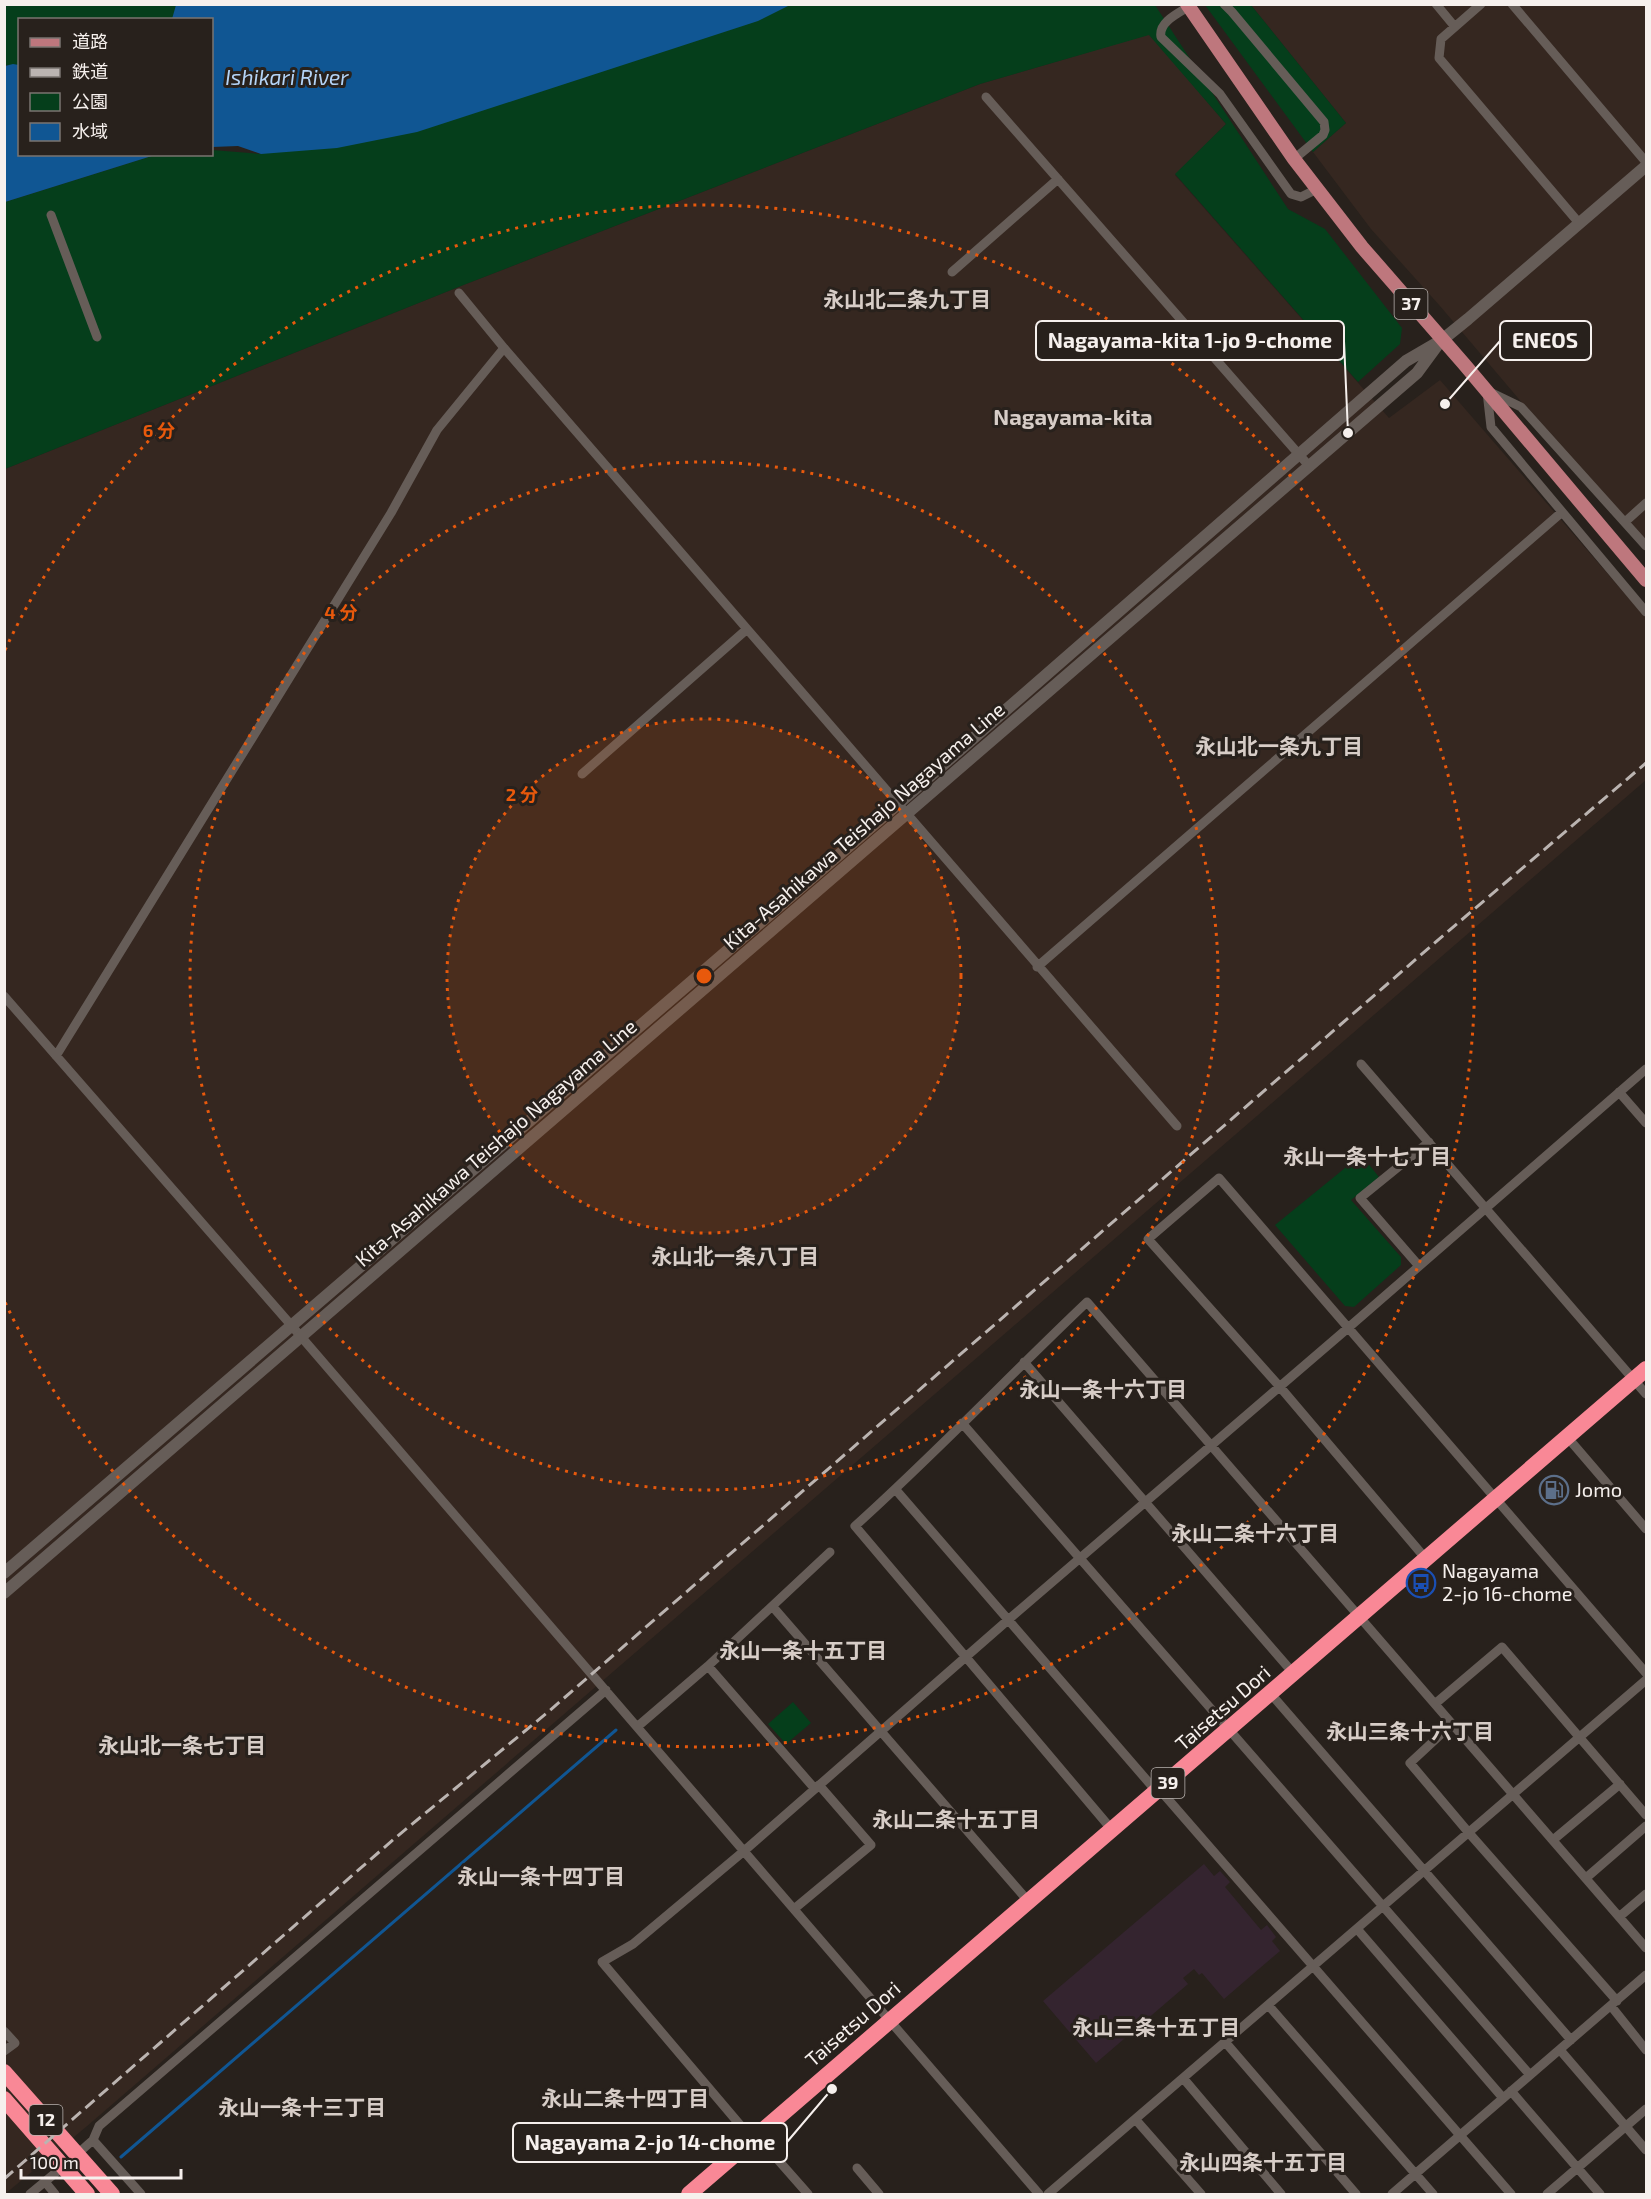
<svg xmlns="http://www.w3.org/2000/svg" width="1651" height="2199" viewBox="0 0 1651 2199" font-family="'Exo 2','Noto Sans JP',sans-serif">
	<rect width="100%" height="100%" fill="#28211c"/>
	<!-- commercial -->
	<path fill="#34242f" d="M1204,1864L1214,1876L1220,1871L1230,1882L1225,1887L1261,1930L1267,1925L1276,1937L1272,1941L1280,1951L1224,1999L1202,1973L1199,1975L1194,1969L1183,1978L1188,1984L1096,2063L1043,2001Z"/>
	<!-- built -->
	<path fill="#352720" d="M1251,5H1646V549L1440,306L1371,229L1313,152L1346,123Z
		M1150,34L1226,124L1175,175L1389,418L1440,380L1646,618V780L86,2127L5,2194V469L466,284L980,84Z"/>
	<!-- green -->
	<path fill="#053e1b" d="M5,5H183L172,19L20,20L19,65H5Z
		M763,5H1155L1288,209L1325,229L1402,328L1400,344L1358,382L1175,174L1226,124L1149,35L980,84L466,284L5,469V202L155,155L212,154V150L261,154Z
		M1205,5H1251L1346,123L1313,152Z
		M1361,1155L1379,1177L1351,1200L1401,1257V1265L1354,1307L1345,1306L1275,1225Z
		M793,1702L811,1723L786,1744L768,1724Z"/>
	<!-- water -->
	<path fill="#105693" d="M176,5V4L790,5L758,21L417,132L337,148L261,154L238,146L212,147V20L172,19Z
		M13,64L19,65L20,154L155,155L5,202V66Z"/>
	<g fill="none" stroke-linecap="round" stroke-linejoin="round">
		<!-- stream -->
		<path stroke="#105693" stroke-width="3" d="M121,2157L616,1730"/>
		<!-- street -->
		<path stroke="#665d58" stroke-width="9" d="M1193,4C1181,12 1158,21 1161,37L1220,94L1291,194L1301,197L1317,189
			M1224,4L1232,12L1324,122L1325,130L1323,135L1294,159
			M1436,4L1455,27
			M1481,4L1441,39L1439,58L1579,223
			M1512,4L1646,162
			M986,97L1310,467
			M51,215L97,337
			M952,272L1058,179
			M459,293L504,348L1177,1126
			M1487,392L1491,427L1646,612
			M1492,393L1521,407L1646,546
			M1625,522L1646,503
			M582,774L746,630
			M1037,967L1562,512
			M4,996L291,1325L1039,2194
			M56,1056L391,513L437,430L504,348
			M1361,1064L1646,1394
			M1619,1092L1646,1123
			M1419,1266L1360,1198L1429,1142
			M1024,1362L1294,1674
			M962,1423L1530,2075
			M1568,1438L1646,1529
			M896,1490L1157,1792
			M1426,1559L1280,1387L1148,1239L1219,1178L1646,1673
			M773,1607L1029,1902
			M708,1666L815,1789
			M1270,1693L1571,2040
			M1436,1703L1502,1647L1646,1815
			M1452,1724L1410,1763L1469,1833L1617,2001
			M637,1727L708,1666L830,1552
			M1160,1790L1511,2194
			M1113,1831L855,1526C935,1454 1009,1376 1087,1302L1646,1948
			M1553,1840L1620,1784
			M1586,1878L1646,1826
			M794,1909L871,1845L819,1785
			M1619,1917L1646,1894
			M1358,1930L1503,2098
			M1269,2006L1433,2194
			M1611,2006L1646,2050
			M4,2031L15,2043L4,2051
			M1226,2043L1356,2194
			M1560,2050L1646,2150
			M1183,2078L1281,2194
			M1511,2091L1600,2194
			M1136,2120L1201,2194
			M756,2135L808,2194
			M752,2139L602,1962L633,1944L744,1851L1008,1620L1348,1328L1646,1069
			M93,2140L99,2126L606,1690
			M75,2156L93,2140L141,2194
			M857,2168L879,2194
			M46,2183L55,2194
			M30,2194L65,2165
			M1048,2194L1646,1680
			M1392,2194L1646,1975
			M1547,2194L1646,2109"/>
		<!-- secondary -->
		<path stroke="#665d58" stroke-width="12" d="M4,1573L898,804L1406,361L1442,340L1468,319L1646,166
			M4,1593L1417,373L1439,343"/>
		<!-- primary -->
		<path stroke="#be777d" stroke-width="14" d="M1187,4L1294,159L1362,247L1464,364L1646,580"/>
		<!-- highway -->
		<path stroke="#f98896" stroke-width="16" d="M4,2072L112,2194
			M4,2099L87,2194
			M689,2194L1646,1369"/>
		<!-- rail -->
		<path stroke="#bbb4b1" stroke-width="3" stroke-dasharray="12 6" stroke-linecap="butt" d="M4,2179L394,1839L548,1712L1445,934L1646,763"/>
	</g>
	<!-- distance rings -->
	<circle cx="704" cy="976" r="257" fill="#e8590c" fill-opacity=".12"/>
	<g fill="none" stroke="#e8590c" stroke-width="3" stroke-dasharray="3 6">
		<circle cx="704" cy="976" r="257"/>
		<circle cx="704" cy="976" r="514"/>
		<path d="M5 650A771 771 0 1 1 5 1302"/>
	</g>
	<!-- icons -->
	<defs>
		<g id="fuel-ring" transform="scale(1.5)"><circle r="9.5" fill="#28211c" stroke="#5c6f8a" stroke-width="1.5"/><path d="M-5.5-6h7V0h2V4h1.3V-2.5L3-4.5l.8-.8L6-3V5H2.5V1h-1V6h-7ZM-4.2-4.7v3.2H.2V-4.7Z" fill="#5c6f8a"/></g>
		<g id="bus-ring" transform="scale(1.5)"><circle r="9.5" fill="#28211c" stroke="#1a4fb4" stroke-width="1.5"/><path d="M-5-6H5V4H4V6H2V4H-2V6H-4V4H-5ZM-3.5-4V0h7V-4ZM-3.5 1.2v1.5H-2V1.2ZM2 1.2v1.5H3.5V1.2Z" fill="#1a4fb4"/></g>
	</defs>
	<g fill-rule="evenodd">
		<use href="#fuel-ring" x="1554" y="1490"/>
		<use href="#bus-ring" x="1421" y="1583"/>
	</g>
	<g text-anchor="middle" stroke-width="6" stroke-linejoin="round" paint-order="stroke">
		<!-- shield labels -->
		<g fill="#28211c" stroke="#b8b2ae" stroke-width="1.5">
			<rect x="1394.5" y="289" width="33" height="30" rx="4.5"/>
			<rect x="1151.5" y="1768" width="33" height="30" rx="4.5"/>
			<rect x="29.5" y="2105" width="33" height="30" rx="4.5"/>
		</g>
		<g font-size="18" font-weight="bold" fill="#f6f0ed">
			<text x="1411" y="310">37</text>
			<text x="1168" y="1789">39</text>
			<text x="46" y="2126">12</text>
		</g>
		<!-- street labels -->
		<g font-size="20" fill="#f6f0ed" stroke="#28211c">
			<text transform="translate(864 826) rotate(-41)" y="7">Kita-Asahikawa Teishajo Nagayama Line</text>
			<text transform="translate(496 1143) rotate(-41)" y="7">Kita-Asahikawa Teishajo Nagayama Line</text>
			<text transform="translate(1223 1708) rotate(-41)" y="7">Taisetsu Dori</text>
			<text transform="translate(853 2024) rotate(-41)" y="7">Taisetsu Dori</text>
		</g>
		<!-- poi labels -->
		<g font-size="20" fill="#f6f0ed" stroke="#28211c" text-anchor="start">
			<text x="1575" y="1497">Jomo</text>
			<text x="1442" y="1578">Nagayama<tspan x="1442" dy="23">2-jo 16-chome</tspan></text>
		</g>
		<!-- water labels -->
		<g font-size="21" font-style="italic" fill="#b4d4f7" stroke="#28211c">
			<text x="287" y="85">Ishikari River</text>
		</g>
		<!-- neighbourhood labels -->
		<g font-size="21" font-weight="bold" fill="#d7cdc7" stroke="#28211c">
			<text x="907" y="307">永山北二条九丁目</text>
			<text x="1279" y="754">永山北一条九丁目</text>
			<text x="1367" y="1164">永山一条十七丁目</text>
			<text x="735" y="1264">永山北一条八丁目</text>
			<text x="1103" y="1397">永山一条十六丁目</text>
			<text x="1255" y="1541">永山二条十六丁目</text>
			<text x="803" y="1658">永山一条十五丁目</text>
			<text x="1410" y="1739">永山三条十六丁目</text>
			<text x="182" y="1753">永山北一条七丁目</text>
			<text x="956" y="1827">永山二条十五丁目</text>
			<text x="541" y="1884">永山一条十四丁目</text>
			<text x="1156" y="2035">永山三条十五丁目</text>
			<text x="625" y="2106">永山二条十四丁目</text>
			<text x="302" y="2115">永山一条十三丁目</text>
			<text x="1263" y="2170">永山四条十五丁目</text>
		</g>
		<!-- quarter labels -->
		<g font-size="22" font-weight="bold" fill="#d7cdc7" stroke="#28211c">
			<text x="1073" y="425">Nagayama-kita</text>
		</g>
	</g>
	<circle cx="704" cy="976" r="9" fill="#e8590c" stroke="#28211c" stroke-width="3"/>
	<g font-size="18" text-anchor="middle" font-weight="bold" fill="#e8590c" stroke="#28211c" stroke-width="6" stroke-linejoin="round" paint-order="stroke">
		<text x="159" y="437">6 分</text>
		<text x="341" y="619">4 分</text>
		<text x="522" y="801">2 分</text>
	</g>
	<!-- callouts -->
	<path fill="none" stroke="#f6f0ed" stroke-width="2" d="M1445 404L1500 341M1348 433L1344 341M832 2089L787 2142"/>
	<g fill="#f6f0ed" stroke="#28211c" stroke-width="2">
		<circle cx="1445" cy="404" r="6"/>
		<circle cx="1348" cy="433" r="6"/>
		<circle cx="832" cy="2089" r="6"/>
	</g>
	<g fill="#28211c" stroke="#f6f0ed" stroke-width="2">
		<rect x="1500" y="321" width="91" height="39" rx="6"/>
		<rect x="1036" y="321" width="308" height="39" rx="6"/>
		<rect x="513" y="2123" width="274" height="39" rx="6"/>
	</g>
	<g font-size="21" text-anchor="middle" font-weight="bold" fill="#f6f0ed">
		<text x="1545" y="348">ENEOS</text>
		<text x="1190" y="348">Nagayama-kita 1-jo 9-chome</text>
		<text x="650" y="2150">Nagayama 2-jo 14-chome</text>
	</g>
	<!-- border -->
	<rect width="1651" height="2199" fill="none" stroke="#f6f0ed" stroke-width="12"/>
	<!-- legend -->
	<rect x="18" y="18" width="195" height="138" fill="#28211c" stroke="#7a7470" stroke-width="1.5"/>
	<rect x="30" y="38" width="30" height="9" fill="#be777d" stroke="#7a7470" stroke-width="1.5"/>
	<text x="72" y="48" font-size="18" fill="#f6f0ed">道路</text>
	<rect x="30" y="68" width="30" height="9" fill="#bbb4b1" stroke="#7a7470" stroke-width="1.5"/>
	<text x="72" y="78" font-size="18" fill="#f6f0ed">鉄道</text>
	<rect x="30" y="93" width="30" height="18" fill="#053e1b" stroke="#7a7470" stroke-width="1.5"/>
	<text x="72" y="108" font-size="18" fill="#f6f0ed">公園</text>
	<rect x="30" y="123" width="30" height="18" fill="#105693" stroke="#7a7470" stroke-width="1.5"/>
	<text x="72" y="138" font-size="18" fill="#f6f0ed">水域</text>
	<!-- scale -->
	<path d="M21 2169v9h160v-9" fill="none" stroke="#f6f0ed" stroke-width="3"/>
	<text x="30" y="2169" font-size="18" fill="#f6f0ed" stroke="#28211c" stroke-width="4.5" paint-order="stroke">100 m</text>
</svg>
